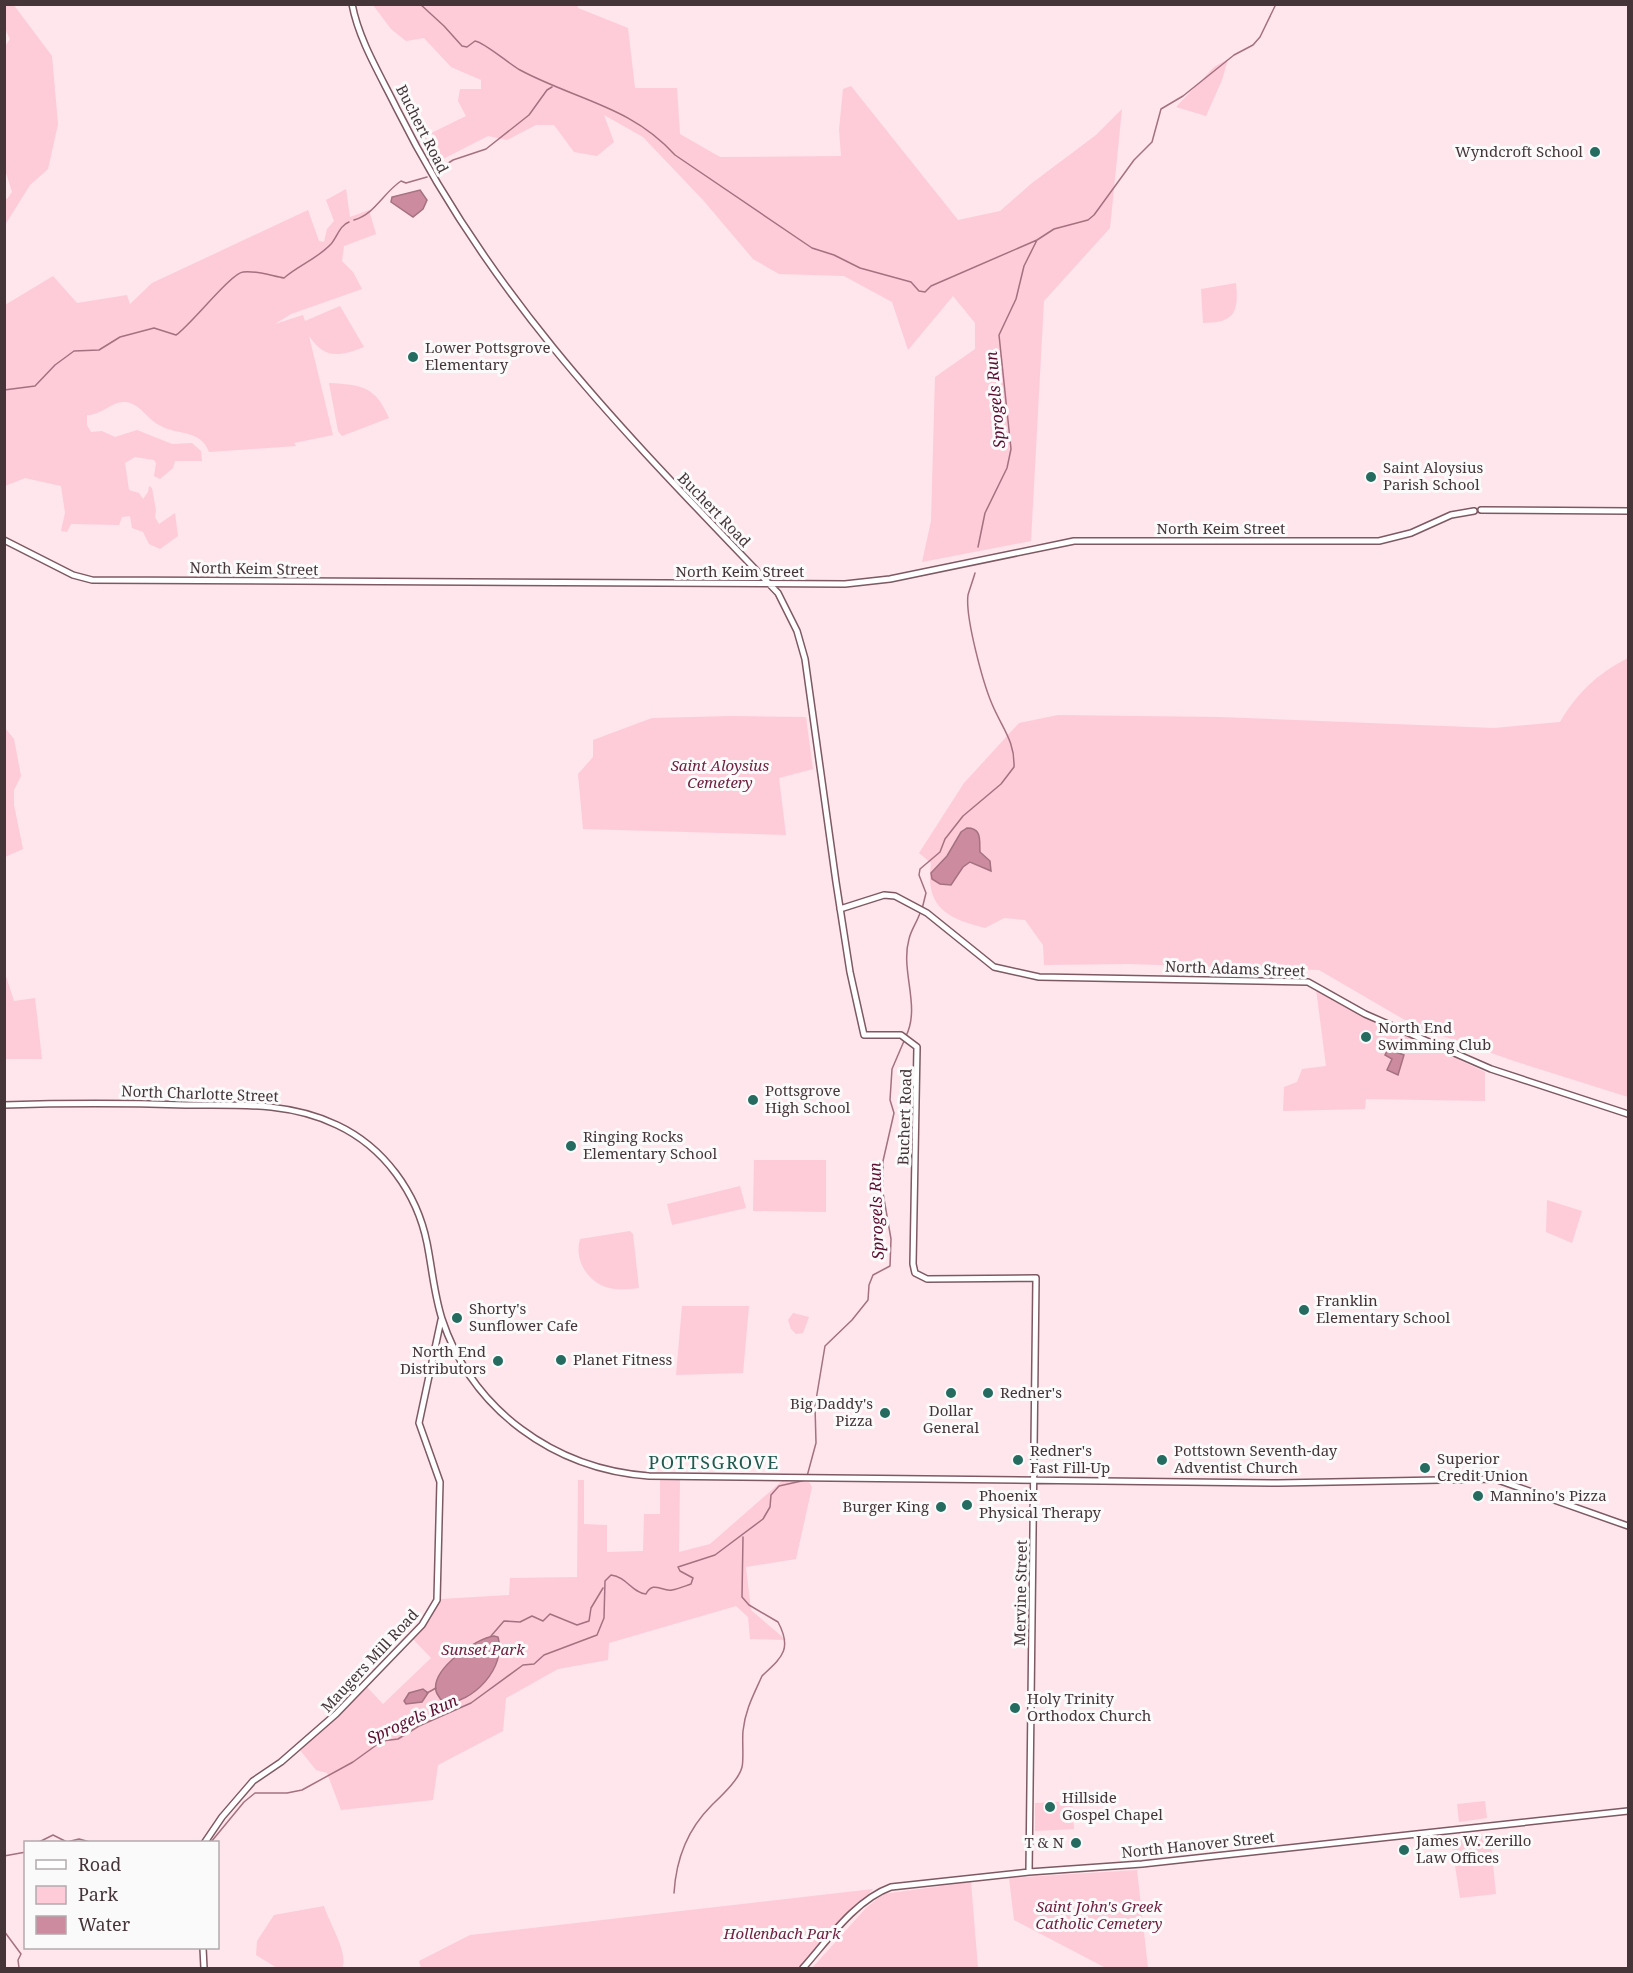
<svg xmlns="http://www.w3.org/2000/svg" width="1633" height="1973" viewBox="0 0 1633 1973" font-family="'Noto Serif',serif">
	<rect width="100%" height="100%" fill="#ffe5ec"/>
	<!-- green -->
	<path fill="#fecbd9" d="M13,4L52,56L58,124L48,169L30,185L5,225V198L7,199L12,192L4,167V48L10,39L5,29L4,5Z
		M373,5H577L578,8L628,28L635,88H677L680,134L720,157L841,156L839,130L843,89L851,86L958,220L1000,211L1032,183L1096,135L1122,109L1110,228L1044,301L1031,541L922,562L931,521L935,377L975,349V323L953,296L908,350L892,302L844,276L779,274L753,259L703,200L643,137L604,115L614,142L597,156L574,152L554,125H536L507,140L488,136L431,165L417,140L466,116L458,101L460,89H481V80L451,67L424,38L406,41L391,29Z
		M1228,59L1222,80L1206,116L1176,107L1214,67Z
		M346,189L350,217L369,210L376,234L344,246L342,261L353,272L362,289L291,314L275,324L303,315L305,321L340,306L364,347C338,357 325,359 309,336L333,435L294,443L296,446L209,452C201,429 178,436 159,425C147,419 140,403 125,402C112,401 102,415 87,415V425L91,432L102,431L115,437L137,430L172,444L192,443L201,451L202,461H175L173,468L160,479L154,476L156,463L154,460L135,457L125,463L129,490L139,493L143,499L148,492L149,486L152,488L156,510L155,517L159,524L175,513L178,536L160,549L149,544L143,532L132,528L130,516L122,517L119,525L71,524L67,532L61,531L65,513L61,486L25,478L5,486V305L53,276L77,303L127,295L130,304L152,283L308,210L319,241L324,242L327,229L334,221L326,200Z
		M1236,283C1239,313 1234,323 1203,323L1201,289Z
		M329,383C362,385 375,386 389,418L342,436L338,431Z
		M1628,658V1097L1514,1061L1417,1027L1319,970L1129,964L1044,965L1043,945L1025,920L1004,918L985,928C946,918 925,907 931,863L919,853L964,783L1019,723L1058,715L1220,717L1494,728L1560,722C1578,692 1597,674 1628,658Z
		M731,716L806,717L813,769L779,778L786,835L583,829L578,774L593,757V740L652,718Z
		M5,728L14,739L21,776L14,790V805L23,849L5,857Z
		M4,970L14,1001L35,998L42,1059H5Z
		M1316,989L1346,1007L1485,1072V1101L1366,1099L1365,1109L1283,1111L1284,1087L1297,1082L1302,1069L1326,1066Z
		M754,1160H826V1212L753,1211Z
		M740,1186L746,1208L672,1225L667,1204Z
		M1547,1200L1582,1211L1572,1243L1546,1232Z
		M630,1231L633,1234L639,1288C632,1289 623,1290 615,1289C591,1287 573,1262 580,1239Z
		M682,1306H749L743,1373L676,1375Z
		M793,1313L809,1317L803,1333L796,1334L791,1329L788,1320Z
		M578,1480H584V1524L607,1525V1552L643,1551L644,1514H660V1480H680L679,1552L710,1544L782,1481L809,1482L812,1487L796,1559L746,1567L751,1610L786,1640L750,1639L748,1617L736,1606L609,1643L608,1660L558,1669L506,1698L503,1731L438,1765L433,1800L341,1810L327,1773L316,1770L300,1750L367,1687L383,1704L431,1658L413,1639L430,1620L440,1599L509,1595L510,1578L577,1577Z
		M1072,1801L1074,1829L1035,1831V1803Z
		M1485,1801L1487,1818L1459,1822L1457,1804Z
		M1490,1835L1496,1894L1460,1898L1451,1840Z
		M1137,1870L1148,1968H1106L1014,1920L1009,1878Z
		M971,1882L978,1968H812L866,1908L883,1894Z
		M873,1889L798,1968H421L419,1961L470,1935Z
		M324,1906C329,1923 349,1953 342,1968H277L256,1955L257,1941L274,1915Z"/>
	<!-- water -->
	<path fill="#cc8b9f" stroke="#a47180" stroke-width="1.5" d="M420,190L427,200L423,209L413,217L391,202L392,197Z
		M967,828C983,828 979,842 980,852L990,861L991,871L970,862L963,867L951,885L940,884L932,879L931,873L947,856L961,832Z
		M1388,1049L1404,1055L1398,1075L1387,1070L1392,1059L1385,1055Z
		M494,1636L498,1637C507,1667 473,1704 443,1703C441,1699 437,1695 436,1691C431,1669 476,1638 494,1636Z
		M423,1689L428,1693L422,1702L406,1704L404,1701L409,1693Z"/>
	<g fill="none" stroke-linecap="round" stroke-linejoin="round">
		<!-- stream -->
		<path stroke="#a47180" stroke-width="1.5" d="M420,4L444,26L462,46L467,47L475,41C484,42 509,64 520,70C576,100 631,106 675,155L812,248L834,255L860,268L911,282L919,291L925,292L931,286L1037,240
			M433,173L453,160L486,149L529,115L547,90L552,87
			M354,220C375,214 383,193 401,181L406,183L427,177
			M4,390L35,386L55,365L74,351L99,350L120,337L154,328L176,335C190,326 231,273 243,272C256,270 272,276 284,278C299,265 317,259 331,244C337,237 340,225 349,222
			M978,547L985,513L1007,468L1011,449L999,335L1016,299L1024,266L1037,240L1054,229L1088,220L1094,215L1134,160L1152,142L1161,109L1183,96L1234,55L1253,45L1260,37L1276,4
			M922,909L926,893L919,875L920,869L940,852L945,839L963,816L1001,784L1014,767C1015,741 1002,728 992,704C983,683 965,617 968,595C970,588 973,580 975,573
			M906,1036C921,1006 900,971 909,939C911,930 917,922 920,913
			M491,1636L504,1621L520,1622L532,1616L543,1621L550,1614L577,1625L589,1621L591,1608L603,1588
			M427,1693L436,1688
			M39,1842L53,1835L67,1842L79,1839L90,1842
			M211,1842L244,1802L255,1793H287L302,1790L353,1762L382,1741L398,1739L419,1726L471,1703L523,1665L534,1664L544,1655L597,1635L604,1618L605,1581L611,1575C627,1577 631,1592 646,1594C653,1580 662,1592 672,1590C678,1589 685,1586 691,1584L693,1578L680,1571L678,1567L715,1555L763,1519L770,1507L771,1495L779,1486L806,1480L816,1443L815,1406L825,1346L852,1320L868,1300L869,1285L873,1275L890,1266L891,1239L883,1193V1161L894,1113L890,1100L892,1069L904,1041
			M4,1856L26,1852
			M674,1893C676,1860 687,1830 711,1806C720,1797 739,1780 742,1767C744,1760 742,1740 743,1731C745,1710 754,1694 762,1676C781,1658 793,1650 778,1622L749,1605L742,1597L743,1537
			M4,1931L21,1954L18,1960L19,1968"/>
		<!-- secondary casing -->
		<g stroke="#7d5963" stroke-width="8">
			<path id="secondary" d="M352,4C359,41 381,76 397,109C494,304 630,438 778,593L797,631L805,659L836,882L850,972L864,1035H901L917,1047L913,1264L915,1273L927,1279L1036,1278L1029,1872
				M1481,510L1628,511
				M4,540L73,575L92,580L845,584L890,579L1074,541H1379L1411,533L1451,515L1474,511
				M840,909L884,895L895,896L927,913L994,967L1039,977L1308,982L1365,1014L1491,1069L1628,1114
				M4,1105C65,1103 125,1103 186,1105C238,1105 290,1102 337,1125C384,1147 417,1193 427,1243C432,1268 434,1294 442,1319C472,1410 554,1469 649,1476L1278,1483L1495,1479L1628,1526
				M205,1842L222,1817L253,1781L281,1762L336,1714L422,1625L437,1600L440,1482L419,1423L441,1320
				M203,1948L204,1968
				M803,1968C827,1941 855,1900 891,1887L1029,1872L1142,1864L1628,1811"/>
		</g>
		<!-- secondary -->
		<use href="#secondary" stroke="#fff" stroke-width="5"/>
	</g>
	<!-- markers -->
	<g fill="#256b5f" stroke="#fafafa" stroke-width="2">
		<circle cx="1595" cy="152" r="6"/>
		<circle cx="413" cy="357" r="6"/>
		<circle cx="1371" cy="477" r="6"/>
		<circle cx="1366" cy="1037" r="6"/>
		<circle cx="753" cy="1100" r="6"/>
		<circle cx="571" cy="1146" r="6"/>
		<circle cx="1304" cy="1310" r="6"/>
		<circle cx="457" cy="1318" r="6"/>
		<circle cx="561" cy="1360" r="6"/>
		<circle cx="498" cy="1361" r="6"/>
		<circle cx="951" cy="1393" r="6"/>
		<circle cx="988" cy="1393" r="6"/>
		<circle cx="885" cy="1413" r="6"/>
		<circle cx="1018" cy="1460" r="6"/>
		<circle cx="1162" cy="1460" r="6"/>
		<circle cx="1425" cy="1468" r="6"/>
		<circle cx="1478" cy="1496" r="6"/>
		<circle cx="967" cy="1505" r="6"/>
		<circle cx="941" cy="1507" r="6"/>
		<circle cx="1015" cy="1708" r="6"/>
		<circle cx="1050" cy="1807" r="6"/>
		<circle cx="1076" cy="1843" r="6"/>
		<circle cx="1404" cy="1850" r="6"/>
	</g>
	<g text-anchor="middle" stroke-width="6" stroke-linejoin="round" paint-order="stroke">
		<!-- street labels -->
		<g font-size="15" fill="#453539" stroke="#fafafa">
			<text transform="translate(422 129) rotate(63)" y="5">Buchert Road</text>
			<text transform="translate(714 510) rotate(46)" y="5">Buchert Road</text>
			<text x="1221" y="534">North Keim Street</text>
			<text transform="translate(254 569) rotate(1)" y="5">North Keim Street</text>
			<text x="740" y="577">North Keim Street</text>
			<text transform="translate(1235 969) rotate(2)" y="5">North Adams Street</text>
			<text transform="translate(200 1094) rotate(2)" y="5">North Charlotte Street</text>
			<text transform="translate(905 1117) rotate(-88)" y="5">Buchert Road</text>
			<text transform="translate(1021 1593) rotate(-89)" y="5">Mervine Street</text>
			<text transform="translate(370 1661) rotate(-47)" y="5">Maugers Mill Road</text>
			<text transform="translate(1198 1845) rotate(-6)" y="5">North Hanover Street</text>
		</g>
		<!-- poi labels -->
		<g font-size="15" fill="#453539" stroke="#fafafa" text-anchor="start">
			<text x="1583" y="157" text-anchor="end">Wyndcroft School</text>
			<text x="425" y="353">Lower Pottsgrove<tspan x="425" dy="17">Elementary</tspan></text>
			<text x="1383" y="473">Saint Aloysius<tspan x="1383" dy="17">Parish School</tspan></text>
			<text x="1378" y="1033">North End<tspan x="1378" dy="17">Swimming Club</tspan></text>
			<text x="765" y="1096">Pottsgrove<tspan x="765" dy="17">High School</tspan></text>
			<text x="583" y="1142">Ringing Rocks<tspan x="583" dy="17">Elementary School</tspan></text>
			<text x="1316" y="1306">Franklin<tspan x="1316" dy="17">Elementary School</tspan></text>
			<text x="469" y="1314">Shorty's<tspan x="469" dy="17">Sunflower Cafe</tspan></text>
			<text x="486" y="1357" text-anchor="end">North End<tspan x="486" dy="17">Distributors</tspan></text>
			<text x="573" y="1365">Planet Fitness</text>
			<text x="1000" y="1398">Redner's</text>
			<text x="873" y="1409" text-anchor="end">Big Daddy's<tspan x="873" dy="17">Pizza</tspan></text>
			<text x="951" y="1416" text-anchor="middle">Dollar<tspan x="951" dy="17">General</tspan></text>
			<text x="1030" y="1456">Redner's<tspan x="1030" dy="17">Fast Fill-Up</tspan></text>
			<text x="1174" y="1456">Pottstown Seventh-day<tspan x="1174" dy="17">Adventist Church</tspan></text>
			<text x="1437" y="1464">Superior<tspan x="1437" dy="17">Credit Union</tspan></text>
			<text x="979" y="1501">Phoenix<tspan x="979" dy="17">Physical Therapy</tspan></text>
			<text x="1490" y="1501">Mannino's Pizza</text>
			<text x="929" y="1512" text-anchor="end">Burger King</text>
			<text x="1027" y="1704">Holy Trinity<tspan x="1027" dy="17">Orthodox Church</tspan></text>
			<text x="1062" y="1803">Hillside<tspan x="1062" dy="17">Gospel Chapel</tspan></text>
			<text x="1416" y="1846">James W. Zerillo<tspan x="1416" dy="17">Law Offices</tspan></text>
			<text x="1064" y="1848" text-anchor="end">T &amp; N</text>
		</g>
		<!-- park labels -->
		<g font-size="15" font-style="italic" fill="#6f2240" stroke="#fafafa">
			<text x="720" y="771">Saint Aloysius<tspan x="720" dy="17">Cemetery</tspan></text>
			<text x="483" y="1655">Sunset Park</text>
			<text x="1099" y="1912">Saint John's Greek<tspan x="1099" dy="17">Catholic Cemetery</tspan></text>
			<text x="782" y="1939">Hollenbach Park</text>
		</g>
		<!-- water labels -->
		<g font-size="16" font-style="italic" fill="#5a0d2f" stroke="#fafafa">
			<text transform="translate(995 400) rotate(-95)" y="6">Sprogels Run</text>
			<text transform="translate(876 1211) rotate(-92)" y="6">Sprogels Run</text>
			<text transform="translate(412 1719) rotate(-24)" y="6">Sprogels Run</text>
		</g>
		<!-- quarter labels -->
		<g font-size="18" letter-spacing="1.5" fill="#22594f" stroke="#fafafa">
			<text x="714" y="1469">POTTSGROVE</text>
		</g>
	</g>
	<!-- border -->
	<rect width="1633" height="1973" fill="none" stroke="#453539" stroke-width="12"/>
	<!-- legend -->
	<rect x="24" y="1841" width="195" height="108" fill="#fafafa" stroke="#b2abad" stroke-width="1.5"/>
	<rect x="36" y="1860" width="30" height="9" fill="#ffffff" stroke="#b2abad" stroke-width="1.5"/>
	<text x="78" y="1871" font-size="18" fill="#453539">Road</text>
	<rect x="36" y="1886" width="30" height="18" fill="#fecbd9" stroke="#b2abad" stroke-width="1.5"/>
	<text x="78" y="1901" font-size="18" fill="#453539">Park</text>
	<rect x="36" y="1916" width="30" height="18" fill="#cc8b9f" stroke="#b2abad" stroke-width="1.5"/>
	<text x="78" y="1931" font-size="18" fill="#453539">Water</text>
</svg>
